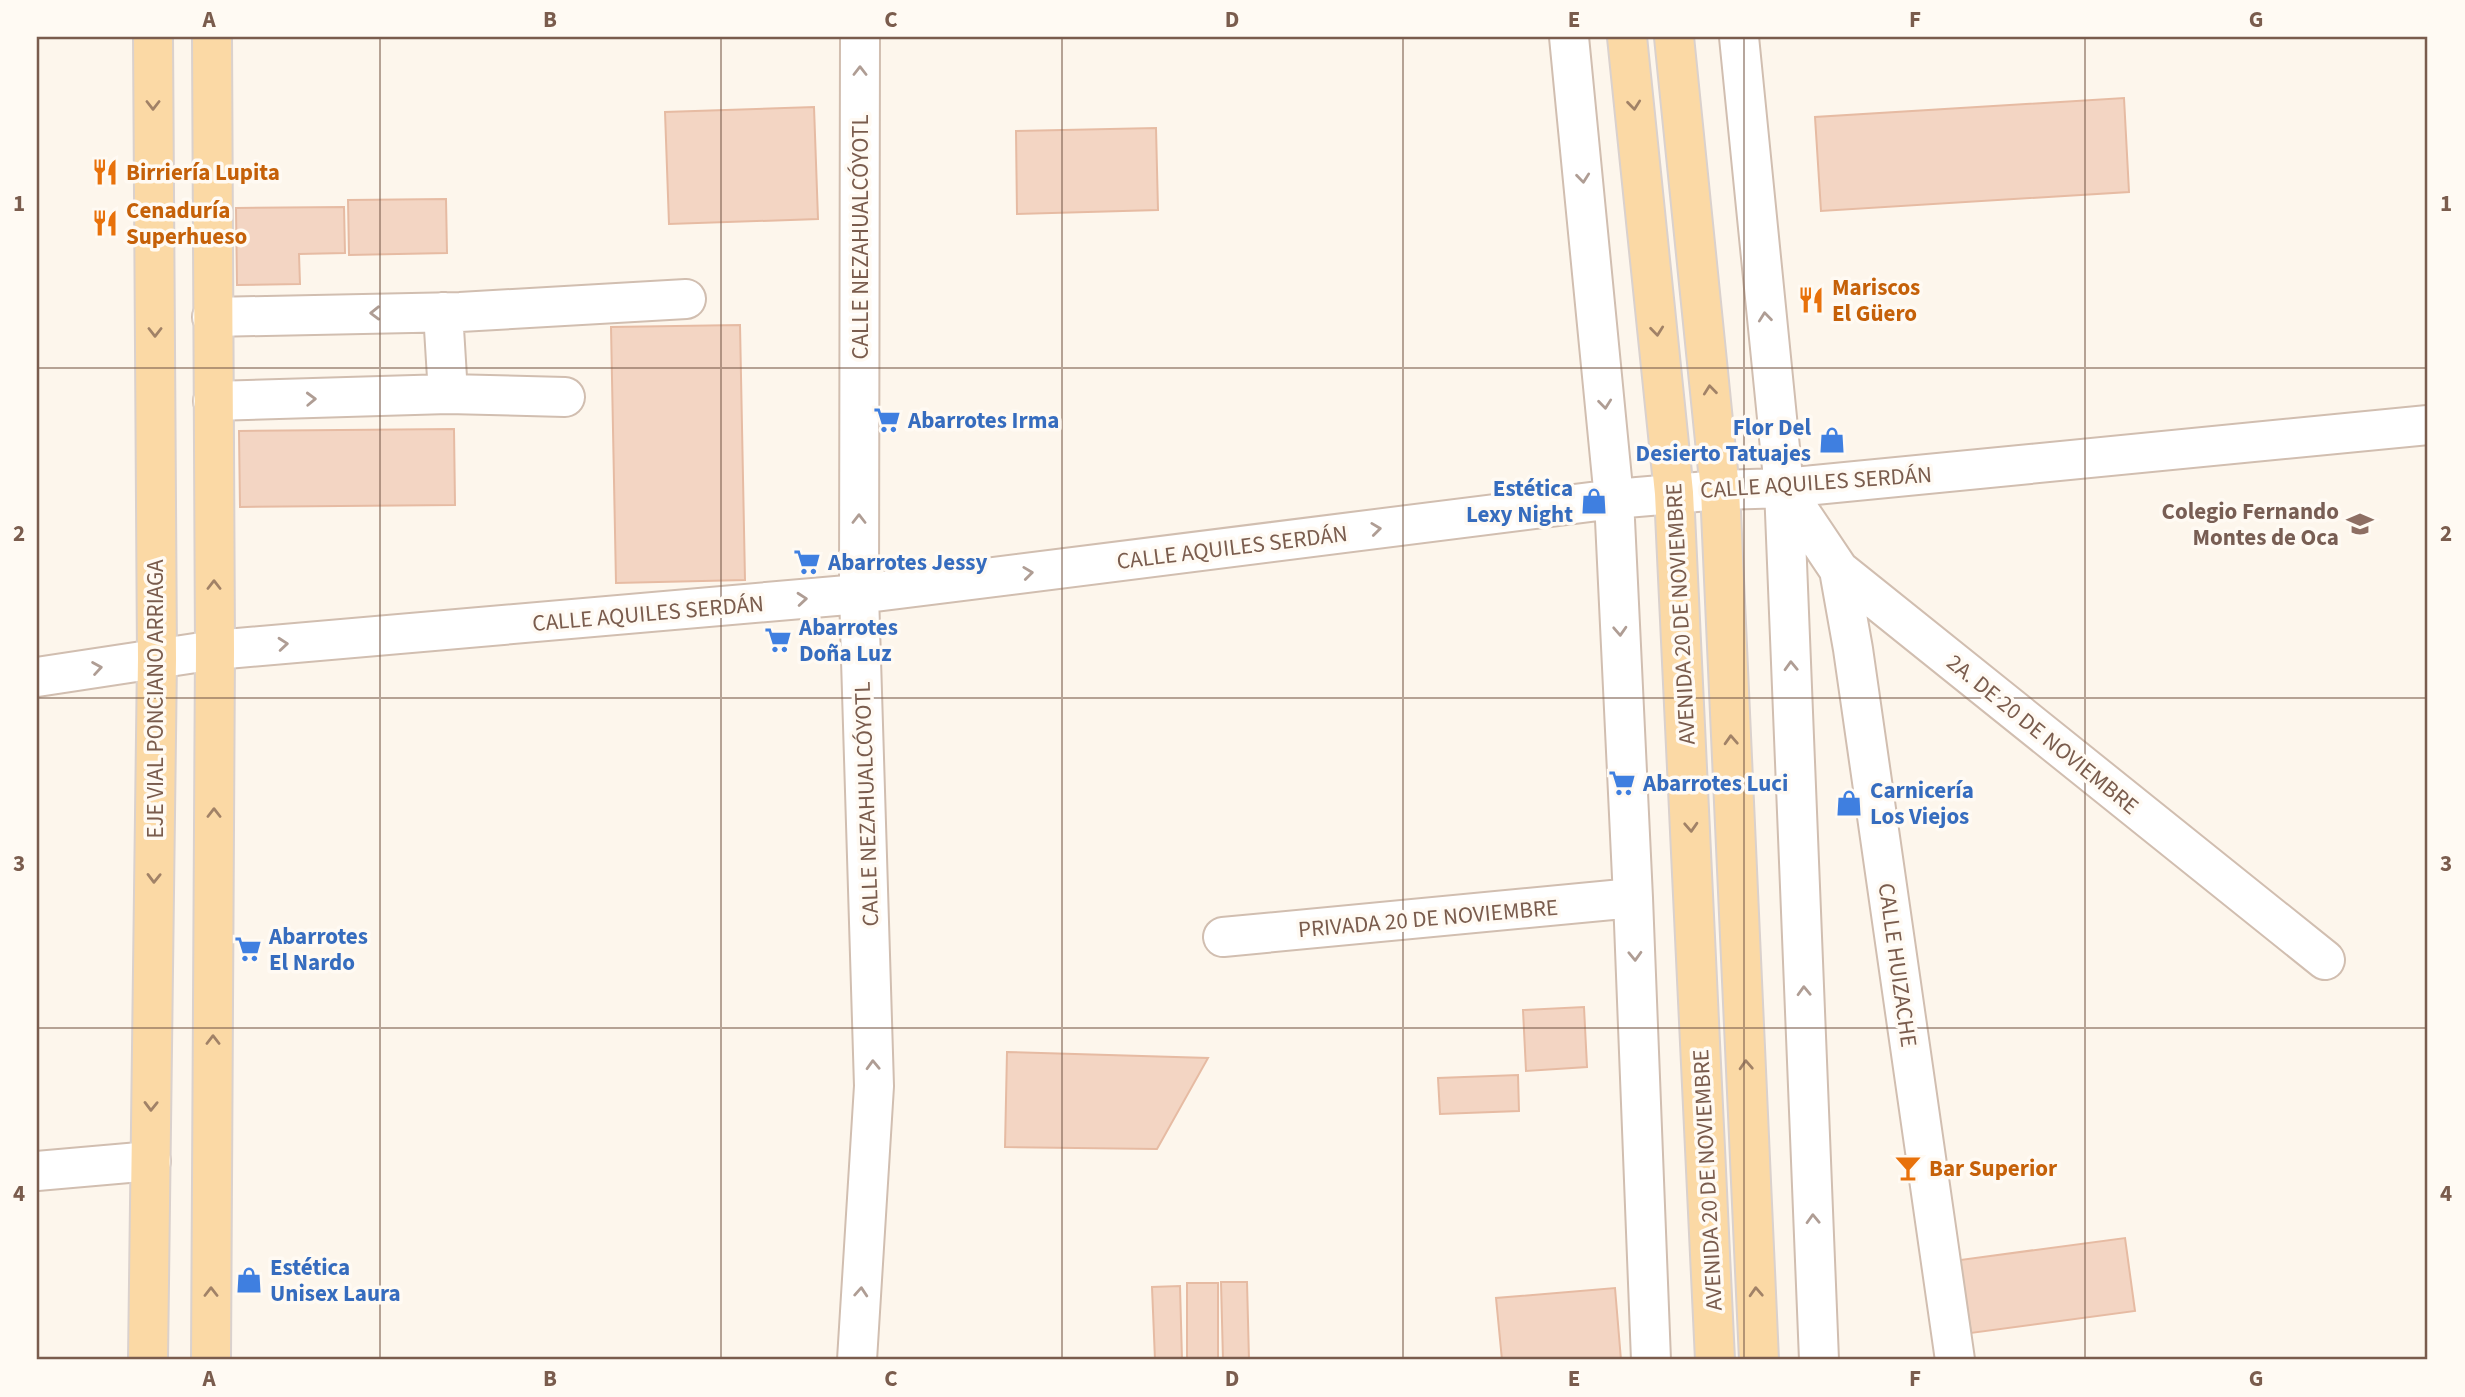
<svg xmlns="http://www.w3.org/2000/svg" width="2465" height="1397" viewBox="0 0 2465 1397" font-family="'Source Sans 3',sans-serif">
	<rect width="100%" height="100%" fill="#fdf6ec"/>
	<!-- building -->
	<path fill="#f3d5c3" stroke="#e6bba3" stroke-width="2" d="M2124,98L2129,192L1821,211L1815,117Z
		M814,107L818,219L669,224L665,112Z
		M1156,128L1158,210L1017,214L1016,131Z
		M446,199L447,253L349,255L348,200Z
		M344,207L345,253L299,254L300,284L237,285L236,208Z
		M740,325L745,580L616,583L611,327Z
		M454,429L455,505L240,507L239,431Z
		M1584,1007L1587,1067L1526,1071L1523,1010Z
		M1007,1052L1208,1058L1157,1149L1005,1147Z
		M1518,1075L1519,1111L1440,1114L1438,1078Z
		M2125,1238L2135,1311L1971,1333L1960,1260Z
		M1221,1282H1247L1249,1360H1223Z
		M1187,1283H1218V1360H1187Z
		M1180,1286L1182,1360H1155L1152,1287Z
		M1615,1288L1621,1360H1502L1496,1298Z"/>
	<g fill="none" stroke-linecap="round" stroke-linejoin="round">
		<!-- minor casing -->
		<g stroke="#d1beb0" stroke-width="42">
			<path id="minor" d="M1569,37L1614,499L1633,898L1651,1360
				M1739,37L1784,488L1819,1360
				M443,312L448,394
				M212,317L460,312L686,299
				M213,401L448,394L565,397
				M1784,488L1839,570L2325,960
				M1839,570L1853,649L1955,1360
				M37,677L215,650L859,594L1614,499L1720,490L1784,488L2428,425
				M1223,937L1633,898
				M37,1171L151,1161
				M857,1360L874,1086L859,594L860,37"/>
		</g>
		<!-- major casing -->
		<g stroke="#dad1cd" stroke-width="42">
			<path id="major" d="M1627,37L1674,493L1715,1360
				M1674,37L1720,490L1759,1360
				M148,1360L157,659L153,37
				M211,1360L215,650L212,37"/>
		</g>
		<!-- minor -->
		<use href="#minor" stroke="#fff" stroke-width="38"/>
		<!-- major -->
		<use href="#major" stroke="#fbd9a5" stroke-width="38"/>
	</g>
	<!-- one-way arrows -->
	<defs><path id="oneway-chevron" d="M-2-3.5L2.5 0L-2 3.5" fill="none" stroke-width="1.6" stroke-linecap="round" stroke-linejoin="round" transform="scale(1.75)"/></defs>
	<g stroke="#af9d94">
		<use href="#oneway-chevron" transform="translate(860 71) rotate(-90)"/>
		<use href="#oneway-chevron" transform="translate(1583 178) rotate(84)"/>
		<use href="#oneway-chevron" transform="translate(375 313) rotate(179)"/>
		<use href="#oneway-chevron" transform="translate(1765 317) rotate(-96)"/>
		<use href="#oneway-chevron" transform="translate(311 399) rotate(-2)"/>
		<use href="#oneway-chevron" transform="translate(1605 404) rotate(84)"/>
		<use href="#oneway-chevron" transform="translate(859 519) rotate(-90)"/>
		<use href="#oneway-chevron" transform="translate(1376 529) rotate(-7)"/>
		<use href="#oneway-chevron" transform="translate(1028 573) rotate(-7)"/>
		<use href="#oneway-chevron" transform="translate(802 599) rotate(-5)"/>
		<use href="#oneway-chevron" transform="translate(1620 631) rotate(87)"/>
		<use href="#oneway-chevron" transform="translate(283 644) rotate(-5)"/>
		<use href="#oneway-chevron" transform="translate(1791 666) rotate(-92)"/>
		<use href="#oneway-chevron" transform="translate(97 668) rotate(-9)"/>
		<use href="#oneway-chevron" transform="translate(1635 956) rotate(88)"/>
		<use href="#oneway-chevron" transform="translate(1804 991) rotate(-92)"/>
		<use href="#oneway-chevron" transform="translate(873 1065) rotate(-92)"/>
		<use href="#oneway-chevron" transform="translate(1813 1219) rotate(-92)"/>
		<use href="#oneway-chevron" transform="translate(861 1292) rotate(-86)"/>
	</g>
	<g stroke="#a18267">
		<use href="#oneway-chevron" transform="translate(153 105) rotate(90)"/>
		<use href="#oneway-chevron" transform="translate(1634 105) rotate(84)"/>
		<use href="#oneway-chevron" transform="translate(1657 331) rotate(84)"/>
		<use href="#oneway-chevron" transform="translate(155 332) rotate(90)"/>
		<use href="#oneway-chevron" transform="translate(1710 390) rotate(-96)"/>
		<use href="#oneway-chevron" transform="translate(214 585) rotate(-90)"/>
		<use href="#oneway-chevron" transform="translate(1731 740) rotate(-93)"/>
		<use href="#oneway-chevron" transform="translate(214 813) rotate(-90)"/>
		<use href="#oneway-chevron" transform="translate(1691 827) rotate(87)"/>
		<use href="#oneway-chevron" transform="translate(154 878) rotate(91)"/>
		<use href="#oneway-chevron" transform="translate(213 1040) rotate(-90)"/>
		<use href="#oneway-chevron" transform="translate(1746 1065) rotate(-93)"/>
		<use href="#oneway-chevron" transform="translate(151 1106) rotate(91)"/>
		<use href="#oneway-chevron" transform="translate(211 1292) rotate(-90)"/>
		<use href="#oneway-chevron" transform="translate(1756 1292) rotate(-93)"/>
	</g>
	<!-- grid -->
	<path fill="none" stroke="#7a5c4d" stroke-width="2" stroke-opacity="0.55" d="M380,37V1360M721,37V1360M1062,37V1360M1403,37V1360M1744,37V1360M2085,37V1360M37,368H2428M37,698H2428M37,1028H2428"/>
	<!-- icons -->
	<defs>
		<g id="restaurant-bare" transform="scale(2.1)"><path d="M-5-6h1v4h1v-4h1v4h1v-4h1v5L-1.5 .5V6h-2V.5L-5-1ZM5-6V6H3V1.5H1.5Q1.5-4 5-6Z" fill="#e8710a" stroke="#fffaf3" stroke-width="2.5" paint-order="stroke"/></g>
		<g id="supermarket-bare" transform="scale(2.1)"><path d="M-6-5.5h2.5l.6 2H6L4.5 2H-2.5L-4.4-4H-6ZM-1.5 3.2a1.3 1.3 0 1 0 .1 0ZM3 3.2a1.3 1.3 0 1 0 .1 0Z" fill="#3f7fe0" stroke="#fffaf3" stroke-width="2.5" paint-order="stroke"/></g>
		<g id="shop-bare" transform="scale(2.1)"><path d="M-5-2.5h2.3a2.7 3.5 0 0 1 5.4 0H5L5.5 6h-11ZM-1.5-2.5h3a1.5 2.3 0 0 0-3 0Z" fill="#3f7fe0" stroke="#fffaf3" stroke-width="2.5" paint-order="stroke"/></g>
		<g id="school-bare" transform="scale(2.1)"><path d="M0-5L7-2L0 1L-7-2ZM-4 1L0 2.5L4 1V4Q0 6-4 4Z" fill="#8d6e63" stroke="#fffaf3" stroke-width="2.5" paint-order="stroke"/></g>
		<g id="bar-bare" transform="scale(2.1)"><path d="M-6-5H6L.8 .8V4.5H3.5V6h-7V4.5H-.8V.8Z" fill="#e8710a" stroke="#fffaf3" stroke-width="2.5" paint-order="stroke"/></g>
	</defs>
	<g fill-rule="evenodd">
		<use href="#restaurant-bare" x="105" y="172"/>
		<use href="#restaurant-bare" x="105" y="223"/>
		<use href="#restaurant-bare" x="1811" y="300"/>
		<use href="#supermarket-bare" x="887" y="420"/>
		<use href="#shop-bare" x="1832" y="440"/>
		<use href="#shop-bare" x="1594" y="501"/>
		<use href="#school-bare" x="2360" y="524"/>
		<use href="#supermarket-bare" x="807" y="562"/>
		<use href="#supermarket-bare" x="778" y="640"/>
		<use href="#supermarket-bare" x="1622" y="783"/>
		<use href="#shop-bare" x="1849" y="803"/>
		<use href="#supermarket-bare" x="248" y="949"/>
		<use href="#bar-bare" x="1908" y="1168"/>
		<use href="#shop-bare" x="249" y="1280"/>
	</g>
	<g text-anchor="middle" stroke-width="7" stroke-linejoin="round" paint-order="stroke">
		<!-- food labels -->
		<g font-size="23" font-weight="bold" fill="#c56008" stroke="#fffaf3" text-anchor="start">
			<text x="126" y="180">Birriería Lupita</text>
			<text x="126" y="218">Cenaduría<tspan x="126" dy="26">Superhueso</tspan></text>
			<text x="1832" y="295">Mariscos<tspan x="1832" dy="26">El Güero</tspan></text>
			<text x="1929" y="1176">Bar Superior</text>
		</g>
		<!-- street labels -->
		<g font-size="23" fill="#7a5c4d" stroke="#fffaf3">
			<text transform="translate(860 237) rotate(-90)" y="8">CALLE NEZAHUALCÓYOTL</text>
			<text transform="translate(1816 482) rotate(-4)" y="8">CALLE AQUILES SERDÁN</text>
			<text transform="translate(1232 547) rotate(-7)" y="8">CALLE AQUILES SERDÁN</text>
			<text transform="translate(648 613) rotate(-5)" y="8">CALLE AQUILES SERDÁN</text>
			<text transform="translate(1680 614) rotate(-93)" y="8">AVENIDA 20 DE NOVIEMBRE</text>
			<text transform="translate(155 699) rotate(-90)" y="8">EJE VIAL PONCIANO ARRIAGA</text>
			<text transform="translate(2043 734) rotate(39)" y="8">2A. DE 20 DE NOVIEMBRE</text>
			<text transform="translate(866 804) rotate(-92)" y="8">CALLE NEZAHUALCÓYOTL</text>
			<text transform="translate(1428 918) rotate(-5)" y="8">PRIVADA 20 DE NOVIEMBRE</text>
			<text transform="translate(1898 965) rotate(82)" y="8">CALLE HUIZACHE</text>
			<text transform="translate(1707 1180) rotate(-93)" y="8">AVENIDA 20 DE NOVIEMBRE</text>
		</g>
		<!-- shop labels -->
		<g font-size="23" font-weight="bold" fill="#366cbe" stroke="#fffaf3" text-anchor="start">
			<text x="908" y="428">Abarrotes Irma</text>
			<text x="1811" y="435" text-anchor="end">Flor Del<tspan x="1811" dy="26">Desierto Tatuajes</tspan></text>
			<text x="1573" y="496" text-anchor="end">Estética<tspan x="1573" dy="26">Lexy Night</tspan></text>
			<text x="828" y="570">Abarrotes Jessy</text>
			<text x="799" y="635">Abarrotes<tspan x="799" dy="26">Doña Luz</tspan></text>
			<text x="1643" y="791">Abarrotes Luci</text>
			<text x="1870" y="798">Carnicería<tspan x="1870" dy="26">Los Viejos</tspan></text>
			<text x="269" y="944">Abarrotes<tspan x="269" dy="26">El Nardo</tspan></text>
			<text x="270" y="1275">Estética<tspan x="270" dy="26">Unisex Laura</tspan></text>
		</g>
		<!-- education labels -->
		<g font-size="23" font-weight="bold" fill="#785e54" stroke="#fffaf3" text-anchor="end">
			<text x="2339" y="519">Colegio Fernando<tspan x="2339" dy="26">Montes de Oca</tspan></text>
		</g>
	</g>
	<!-- border -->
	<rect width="2465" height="1397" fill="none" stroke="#fffaf3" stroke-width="77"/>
	<rect x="38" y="38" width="2388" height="1320" fill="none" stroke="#7a5c4d" stroke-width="2.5"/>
	<g font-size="23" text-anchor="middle" font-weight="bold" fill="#7a5c4d">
		<text x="209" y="27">A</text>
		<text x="550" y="27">B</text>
		<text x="891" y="27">C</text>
		<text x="1232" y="27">D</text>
		<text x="1574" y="27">E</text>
		<text x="1915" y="27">F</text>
		<text x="2256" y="27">G</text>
		<text x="19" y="211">1</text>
		<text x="2446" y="211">1</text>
		<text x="19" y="541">2</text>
		<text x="2446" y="541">2</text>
		<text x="19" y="871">3</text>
		<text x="2446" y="871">3</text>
		<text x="19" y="1201">4</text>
		<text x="2446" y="1201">4</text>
		<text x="209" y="1386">A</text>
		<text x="550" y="1386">B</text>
		<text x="891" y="1386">C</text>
		<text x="1232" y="1386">D</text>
		<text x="1574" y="1386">E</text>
		<text x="1915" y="1386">F</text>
		<text x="2256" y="1386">G</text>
	</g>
</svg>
